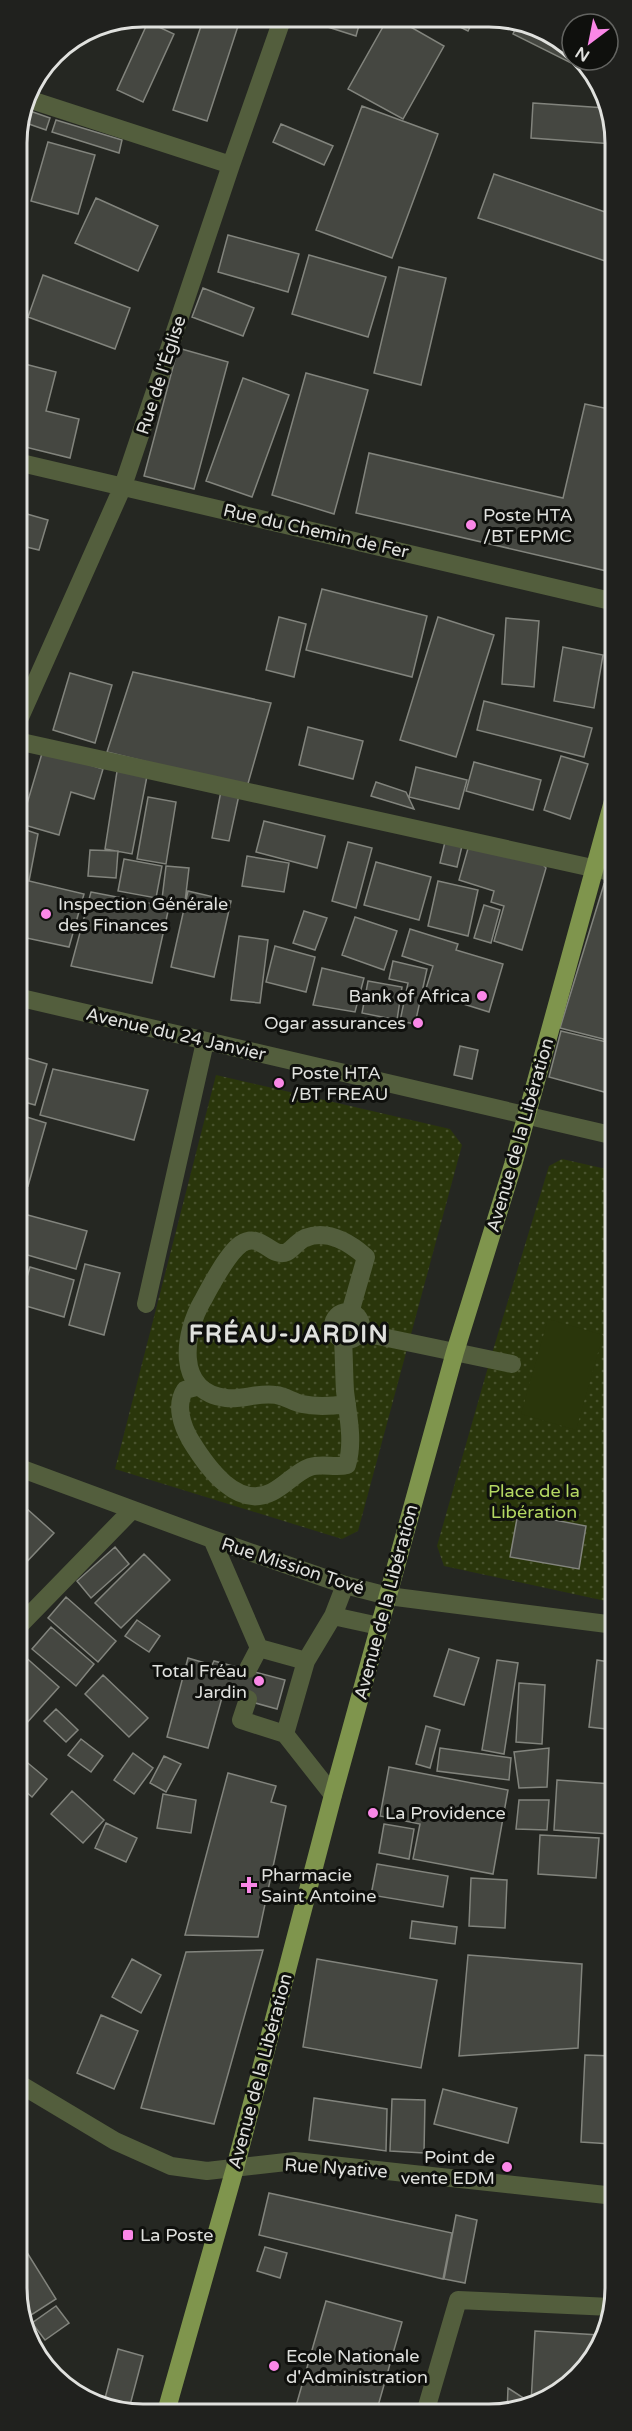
<svg xmlns="http://www.w3.org/2000/svg" width="632" height="2431" viewBox="0 0 632 2431" font-family="'Varela Round',sans-serif">
	<defs>
		<pattern id="park-dots" width="8" height="8" patternUnits="userSpaceOnUse" patternTransform="scale(1.5)"><rect width="8" height="8" fill="#2a360b"/><path d="M2 2h.1M6 6h.1" fill="none" stroke="#49532e" stroke-width="1.8" stroke-linecap="round"/></pattern>
	</defs>
	<rect width="100%" height="100%" fill="#252722"/>
	<!-- park -->
	<path fill="url(#park-dots)" d="M216,1075L450,1129L462,1145L358,1531L342,1539L115,1469Z
		M562,1159L615,1171V1603L444,1566L437,1546L490,1360L549,1166Z"/>
	<!-- garden -->
	<path fill="#2a360b" d="M548,1319L603,1335L576,1430L521,1414Z"/>
	<!-- building -->
	<path fill="#454741" stroke="#82847d" stroke-width="1.5" d="M170,17H194L189,26Z
		M204,17H241L207,121L173,110Z
		M314,18H361L356,36L312,22Z
		M388,18H395L444,46L403,119L348,89Z
		M444,19H474L468,31Z
		M519,21L572,50V60H582L587,71L513,34Z
		M148,22L174,34L143,102L117,90Z
		M533,103L606,108L614,126V144L531,138Z
		M362,106L438,134L392,258L316,230Z
		M30,111L50,118L46,130L26,123Z
		M56,120L122,140L119,153L52,132Z
		M281,124L333,146L324,165L273,142Z
		M48,142L95,155L78,214L31,201Z
		M494,174L614,215V264L478,218Z
		M96,198L158,226L138,271L75,243Z
		M228,235L299,254L288,292L218,272Z
		M309,255L386,277L368,337L292,314Z
		M399,267L446,278L421,385L374,373Z
		M43,275L130,308L115,349L28,317Z
		M17,277L23,278L20,307H17Z
		M203,288L254,308L243,336L192,317Z
		M178,348L228,362L194,489L144,476Z
		M17,362L56,372L46,411L79,419L70,458L17,445Z
		M306,373L368,390L334,514L272,495Z
		M243,378L289,395L252,497L206,481Z
		M585,404L614,410L615,556L611,572L356,513L369,453L563,498Z
		M27,514L48,520L39,550L18,545Z
		M322,589L427,616L412,677L306,650Z
		M279,617L306,624L294,677L266,670Z
		M438,617L494,635L456,757L400,740Z
		M506,618L539,621L534,687L502,684Z
		M563,647L603,655L594,708L554,701Z
		M133,672L271,703L247,787L107,752Z
		M70,673L112,685L95,743L53,730Z
		M484,701L592,728L584,757L477,730Z
		M308,727L363,741L353,779L299,765Z
		M43,750L103,769L94,799L71,792L59,835L21,824Z
		M561,756L588,764L570,819L544,810Z
		M474,762L541,780L533,810L466,791Z
		M118,765L148,771L132,854L105,849Z
		M416,767L467,780L459,809L409,797Z
		M376,782L406,792L414,809L371,796Z
		M221,791L239,795L229,841L212,838Z
		M148,797L176,802L166,864L137,859Z
		M264,821L325,836L317,868L256,852Z
		M615,826V869L606,867Z
		M17,827L38,834L29,881L84,894L69,947L17,936Z
		M348,842L372,848L356,908L332,901Z
		M445,842L462,846L457,867L440,863Z
		M469,845L537,858L546,868L522,950L494,941L504,906L491,902L494,891L459,880Z
		M90,850L118,851L116,878L88,876Z
		M247,856L289,863L284,892L242,886Z
		M124,859L162,866L156,898L118,891Z
		M376,862L431,877L419,920L364,905Z
		M166,866L189,868L185,902L162,899Z
		M438,881L478,890L468,936L428,926Z
		M604,884L615,887V1042L560,1028Z
		M188,891L231,901L214,977L171,967Z
		M91,892L169,907L152,983L71,966Z
		M484,905L500,910L491,943L474,938Z
		M304,911L327,918L315,950L293,943Z
		M355,917L397,931L384,970L342,955Z
		M410,929L458,944L456,950L503,964L489,1012L425,992L433,966L402,956Z
		M239,936L268,940L260,1003L231,1000Z
		M275,946L315,957L306,992L266,982Z
		M393,961L427,969L415,1024L400,1021L408,983L389,979Z
		M322,968L364,978L355,1012L313,1005Z
		M368,981L402,987L397,1020L362,1013Z
		M561,1031L615,1044V1095L549,1077Z
		M460,1046L478,1050L472,1079L454,1075Z
		M17,1055L47,1064L35,1105L17,1100Z
		M53,1069L148,1090L134,1140L40,1115Z
		M17,1114L46,1123L28,1186L17,1183Z
		M24,1214L87,1231L76,1269L17,1252V1241Z
		M85,1264L120,1273L104,1335L69,1325Z
		M30,1267L74,1280L64,1317L19,1304Z
		M17,1500L54,1533L17,1572Z
		M518,1513L586,1526L579,1569L510,1557Z
		M115,1547L129,1564L91,1598L77,1581Z
		M144,1554L170,1580L121,1628L95,1603Z
		M66,1597L116,1641L98,1662L48,1618Z
		M137,1620L160,1636L149,1652L125,1636Z
		M51,1627L94,1664L76,1686L32,1649Z
		M449,1649L479,1658L464,1705L434,1696Z
		M22,1654L59,1687L25,1725L17,1718V1659Z
		M188,1658L212,1665L214,1661L285,1680L277,1709L223,1694L208,1748L167,1737Z
		M497,1660L518,1663L504,1754L482,1750Z
		M597,1660L615,1663V1730L589,1727Z
		M103,1675L148,1718L129,1737L85,1694Z
		M519,1683L545,1685L542,1744L516,1742Z
		M56,1709L78,1730L66,1742L44,1721Z
		M426,1726L440,1730L430,1768L416,1764Z
		M81,1739L103,1756L91,1772L68,1755Z
		M440,1748L511,1758L509,1780L437,1771Z
		M549,1748L547,1787L519,1788L514,1752Z
		M133,1753L153,1768L134,1794L114,1780Z
		M17,1754L47,1779L32,1797L17,1784Z
		M164,1756L181,1764L166,1792L150,1783Z
		M389,1767L508,1790L493,1874L413,1859L420,1824L380,1816Z
		M228,1773L276,1786L271,1802L286,1806L258,1937L185,1935Z
		M557,1780L612,1784L609,1834L554,1830Z
		M72,1791L104,1820L83,1843L51,1814Z
		M163,1794L196,1800L191,1833L157,1828Z
		M519,1800H549L547,1830L516,1829Z
		M106,1823L137,1838L126,1862L95,1848Z
		M384,1824L414,1829L409,1859L379,1853Z
		M540,1835L599,1838L596,1878L538,1874Z
		M377,1864L448,1876L443,1907L371,1895Z
		M471,1878L507,1880L505,1928L469,1926Z
		M412,1921L457,1927L455,1944L410,1938Z
		M263,1950L214,2124L141,2108L186,1952Z
		M468,1955L582,1964L578,2048L459,2056Z
		M132,1959L161,1975L141,2013L112,1997Z
		M317,1959L437,1980L421,2068L303,2047Z
		M101,2015L138,2031L114,2089L77,2073Z
		M585,2055L615,2056L611,2144L581,2142Z
		M443,2089L517,2108L508,2143L434,2124Z
		M314,2098L387,2109L386,2151L309,2140Z
		M392,2099L425,2100L424,2153L390,2151Z
		M269,2193L452,2233L443,2279L259,2235Z
		M456,2215L477,2220L465,2283L444,2279Z
		M18,2238L56,2299L25,2319L18,2305Z
		M265,2247L287,2253L280,2278L257,2271Z
		M326,2301L402,2322L376,2413H294Z
		M56,2306L69,2323L45,2340L32,2323Z
		M535,2331L599,2335L584,2372L545,2401L507,2413L508,2388L531,2403Z
		M118,2349L143,2356L129,2409L104,2402Z"/>
	<g fill="none" stroke-linecap="round" stroke-linejoin="round">
		<!-- minor -->
		<path stroke="#535e3d" stroke-width="18" d="M25,98L231,165
			M17,462L615,602
			M17,724L123,486L231,165L283,17
			M17,741L615,873
			M17,997L615,1136
			M146,1304L205,1042
			M333 1326a14 14 0 1 1 28 0a14 14 0 1 1-28 0Z
			M360,1330L378,1336L512,1364
			M199,1386L185,1390C175,1405 182,1426 191,1441C207,1467 237,1510 272,1492C286,1485 296,1472 310,1467C322,1463 335,1468 347,1465C354,1441 348,1416 345,1391C344,1374 344,1357 343,1339
			M347,1404C333,1406 316,1407 302,1404C293,1402 285,1396 276,1395C259,1392 243,1400 226,1398C174,1392 184,1332 203,1300C211,1285 228,1253 241,1244C261,1231 271,1259 287,1252C293,1249 298,1241 305,1238C328,1229 349,1242 366,1257L350,1313
			M17,1467L212,1539L345,1585L388,1596L615,1625
			M212,1539L259,1648L248,1669
			M333,1616L379,1626
			M17,1628L132,1510
			M259,1648L306,1661
			M248,1699L241,1720L285,1734L333,1795
			M285,1734L306,1661L333,1616L345,1585
			M18,2083L115,2141L171,2166L207,2171L295,2161L615,2196
			M425,2413L458,2300L611,2307"/>
		<!-- major -->
		<path stroke="#7f954d" stroke-width="18" d="M166,2412L235,2168L333,1795L455,1352L513,1165L615,794"/>
	</g>
	<!-- markers -->
	<g fill="#fa87e7" stroke="#0f100d" stroke-width="2">
		<circle cx="471" cy="525" r="6"/>
		<circle cx="46" cy="914" r="6"/>
		<circle cx="482" cy="996" r="6"/>
		<circle cx="418" cy="1023" r="6"/>
		<circle cx="279" cy="1083" r="6"/>
		<circle cx="259" cy="1681" r="6"/>
		<circle cx="373" cy="1813" r="6"/>
		<path d="M246 1876h6v6h6v6h-6v6h-6v-6h-6v-6h6z"/>
		<circle cx="507" cy="2167" r="6"/>
		<rect x="122" y="2229" width="12" height="12" rx="3"/>
		<circle cx="274" cy="2366" r="6"/>
	</g>
	<g text-anchor="middle" stroke-width="6" stroke-linejoin="round" paint-order="stroke">
		<!-- street labels -->
		<g font-size="18" fill="#e0e1de" stroke="#0f100d">
			<text transform="translate(161 375) rotate(-72)" y="6">Rue de l'Église</text>
			<text transform="translate(316 531) rotate(13)" y="6">Rue du Chemin de Fer</text>
			<text transform="translate(176 1034) rotate(13)" y="6">Avenue du 24 Janvier</text>
			<text transform="translate(520 1135) rotate(-74)" y="6">Avenue de la Libération</text>
			<text transform="translate(293 1566) rotate(18)" y="6">Rue Mission Tové</text>
			<text transform="translate(386 1602) rotate(-75)" y="6">Avenue de la Libération</text>
			<text transform="translate(260 2071) rotate(-75)" y="6">Avenue de la Libération</text>
			<text transform="translate(336 2168) rotate(4)" y="6">Rue Nyative</text>
		</g>
		<!-- poi labels -->
		<g font-size="18" fill="#e0e1de" stroke="#0f100d" text-anchor="start">
			<text x="483" y="521">Poste HTA<tspan x="483" dy="21">/BT EPMC</tspan></text>
			<text x="58" y="910">Inspection Générale<tspan x="58" dy="21">des Finances</tspan></text>
			<text x="470" y="1002" text-anchor="end">Bank of Africa</text>
			<text x="406" y="1029" text-anchor="end">Ogar assurances</text>
			<text x="291" y="1079">Poste HTA<tspan x="291" dy="21">/BT FREAU</tspan></text>
			<text x="247" y="1677" text-anchor="end">Total Fréau<tspan x="247" dy="21">Jardin</tspan></text>
			<text x="385" y="1819">La Providence</text>
			<text x="261" y="1881">Pharmacie<tspan x="261" dy="21">Saint Antoine</tspan></text>
			<text x="495" y="2163" text-anchor="end">Point de<tspan x="495" dy="21">vente EDM</tspan></text>
			<text x="140" y="2241">La Poste</text>
			<text x="286" y="2362">Ecole Nationale<tspan x="286" dy="21">d'Administration</tspan></text>
		</g>
		<!-- park labels -->
		<g font-size="18" fill="#b4d762" stroke="#0f100d">
			<text x="534" y="1497">Place de la<tspan x="534" dy="21">Libération</tspan></text>
		</g>
		<!-- district labels -->
		<g font-size="24" font-weight="bold" letter-spacing="1.5" fill="#e0e1de" stroke="#0f100d">
			<text x="289" y="1342">FRÉAU-JARDIN</text>
		</g>
	</g>
	<!-- crop -->
	<path d="M0 0H632V2431H0ZM143 27H489A116 116 0 0 1 605 143V2288A116 116 0 0 1 489 2404H143A116 116 0 0 1 27 2288V143A116 116 0 0 1 143 27Z" fill="#20211e" fill-rule="evenodd"/>
	<path fill="none" stroke="#e0e1de" stroke-width="3" d="M143 27H489A116 116 0 0 1 605 143V2288A116 116 0 0 1 489 2404H143A116 116 0 0 1 27 2288V143A116 116 0 0 1 143 27Z"/>
	<!-- north arrow -->
	<g transform="translate(590 42) rotate(212)"><circle r="28" fill="#0f100d" stroke="#636461" stroke-width="1.5"/>
	<path d="M0-4.5L10 22L0 15L-10 22Z" fill="#fa87e7"/>
	<text y="-9" font-size="16" font-weight="bold" text-anchor="middle" fill="#e0e1de">N</text>
	</g>
</svg>
